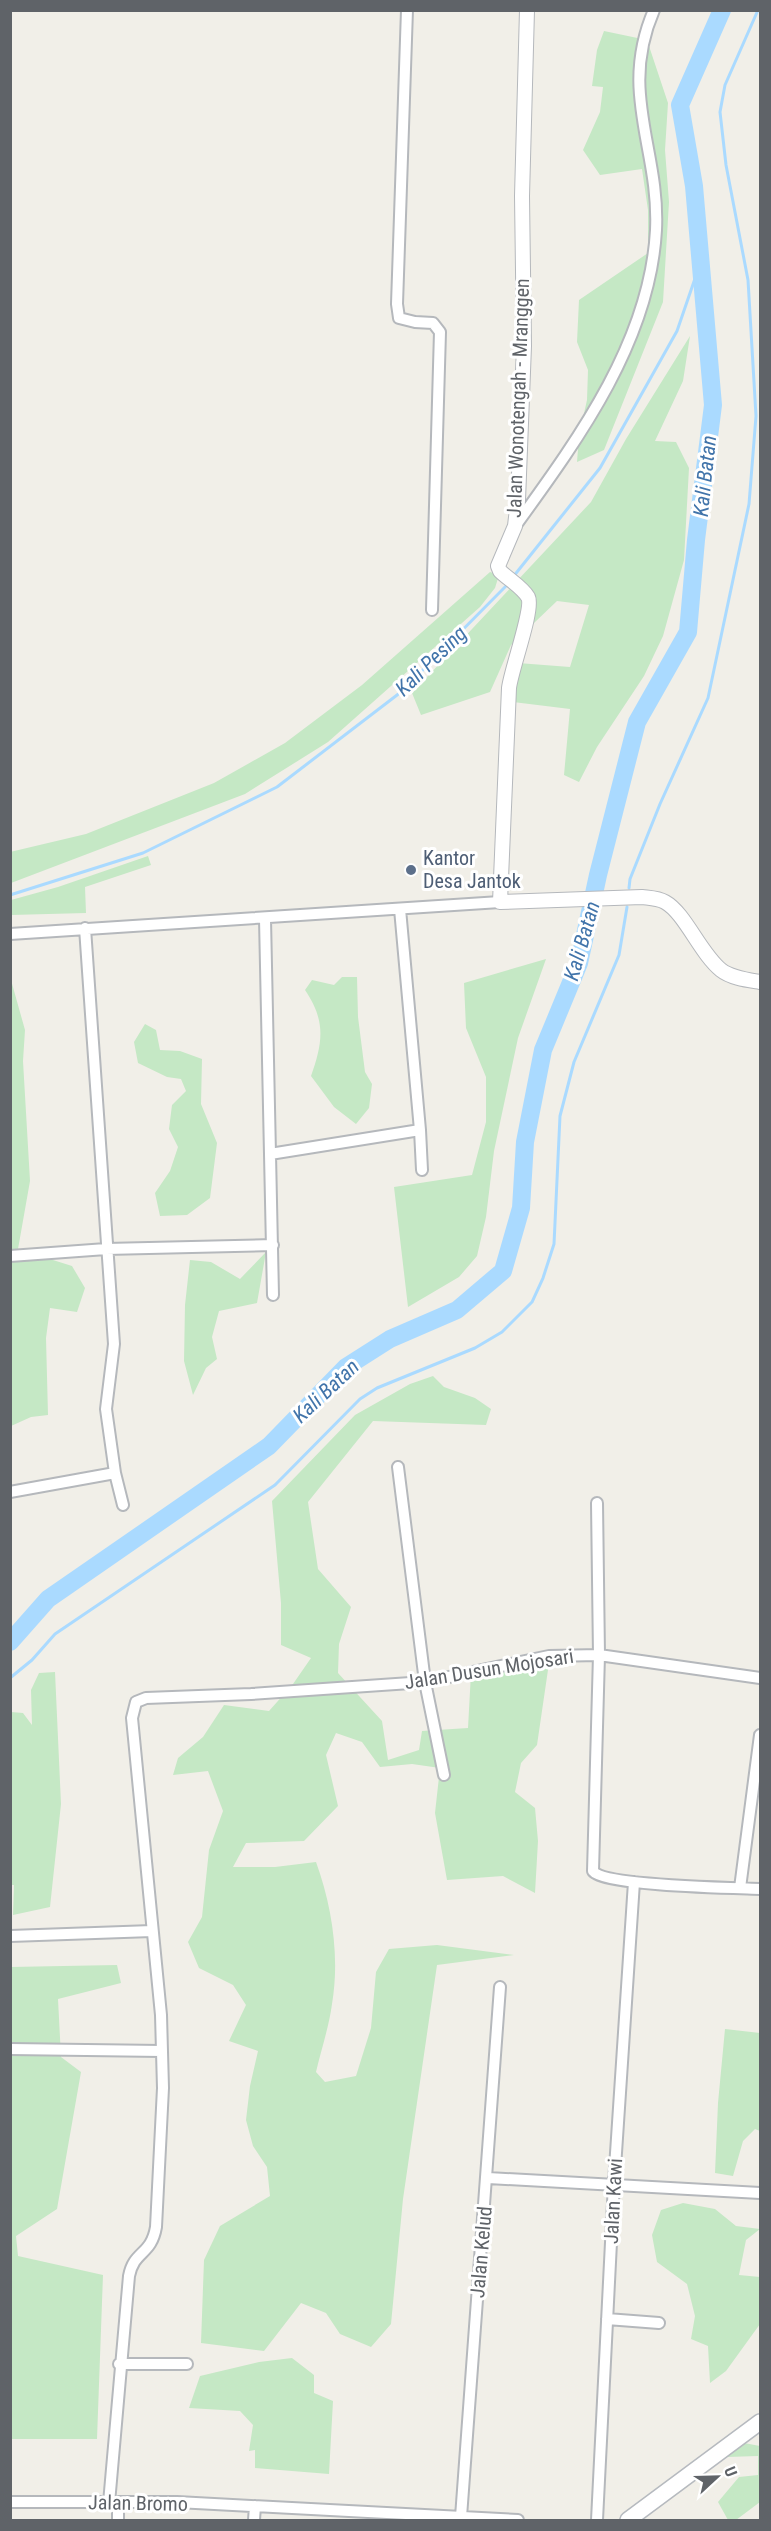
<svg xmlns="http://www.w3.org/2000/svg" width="771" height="2531" viewBox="0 0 771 2531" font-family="'Roboto Condensed',sans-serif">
	<rect width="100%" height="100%" fill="#f1efe8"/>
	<!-- green -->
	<path fill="#c5e8c5" d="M604,31L647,40L668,103L665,150L669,202L663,302L604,450L577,462L579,436L587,400L588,370L577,342L579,300L648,253V210L642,169L600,175L583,150L600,112L603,87L592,86L597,50Z
		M690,336L683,381L655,441L676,442L689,468L684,560L663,636L644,676L597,747L579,782L564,775L570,709L513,702L518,663L570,667L589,605L557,601L511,645L490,692L421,715L412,693L591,502L626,439Z
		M490,572L499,575L495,588L480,607L328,742L245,794L11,883L10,852L86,834L214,783L285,743L362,685Z
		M148,856L151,865L85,887L86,913L11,915V900L58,887Z
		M546,959L518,1038L494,1151L486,1217L477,1256L459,1277L408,1307L394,1187L472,1175L486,1122V1077L466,1028L464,983Z
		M342,977H357L358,1017L365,1072L372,1084L369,1108L356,1124L334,1107L311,1076C323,1042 326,1021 305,990L312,980L334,985Z
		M11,980L25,1030L23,1061L30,1181L18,1249L72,1266L85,1288L77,1312L50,1308L46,1338L48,1415L31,1417L11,1426Z
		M145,1024L156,1030L160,1050L180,1051L202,1059L201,1104L217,1143L210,1198L187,1215L160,1216L155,1193L170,1171L178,1147L169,1129L172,1105L186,1091L181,1079L167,1077L138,1063L134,1042Z
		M266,1252L257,1303L219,1311L212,1337L217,1359L206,1368L193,1395L184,1361L185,1305L190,1260L211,1262L240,1279Z
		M433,1376L444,1387L475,1398L491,1409L486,1425L373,1421L308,1502L318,1569L351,1607L339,1644L338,1673L382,1721L388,1760L419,1750L422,1731L468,1728L471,1673L549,1663L537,1745L521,1763L515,1792L535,1808L538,1841L535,1893L503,1876L447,1880L435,1813L440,1768L412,1764L380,1767L362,1742L336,1733L326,1755L338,1806L304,1841L246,1843L233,1867H275L316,1862C332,1906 340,1957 332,2004C329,2027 321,2050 316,2072L325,2082L356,2076L371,2028L376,1972L389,1949L437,1945L514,1955L437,1965L403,2199L391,2324L371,2347L340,2334L326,2313L301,2303L264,2351L201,2343L204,2260L220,2226L270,2196L267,2167L253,2146L246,2120L250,2086L258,2051L229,2041L246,2005L233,1985L199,1968L188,1942L202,1917L209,1850L223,1811L208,1771L173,1775L178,1758L203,1737L224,1705L269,1711L293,1684L311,1658L281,1645V1603L272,1501L355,1415L410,1384Z
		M55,1672L61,1804L50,1907L13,1915L14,1885H10L11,1712L23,1713L32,1725L31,1690L39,1673Z
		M117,1965L121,1983L58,1999L61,2057L81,2072L57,2209L16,2236L18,2256L103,2275L97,2439H11L10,1967Z
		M725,2029L760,2033V2131L755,2129L743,2141L733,2176L715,2173L718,2103Z
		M683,2203L715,2209L736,2226L760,2229L746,2240L739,2275L760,2277V2324L726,2371L710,2383L708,2346L691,2339L695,2316L687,2284L657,2262L652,2235L661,2210Z
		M292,2358L314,2375V2393L333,2401L329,2474L255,2468V2450L249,2451L253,2425L240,2411L189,2408L200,2376L259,2362Z
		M744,2443L760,2446V2502L736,2520H728L718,2502L739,2477L758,2475V2456L727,2457Z"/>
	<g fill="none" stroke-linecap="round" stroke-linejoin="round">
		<!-- stream -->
		<path stroke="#aadaff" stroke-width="3" d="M513,577L600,468L677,331L701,261
			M629,888L630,879L660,804L708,698L749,504L756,416L748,280L726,165L720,112L725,85L758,10
			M10,895L143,853L277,787L401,692L509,583
			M10,1678L32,1660L55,1634L275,1485L360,1399L377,1388L475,1348L502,1332L532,1302L543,1278L554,1244L560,1116L574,1062L619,955L627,907"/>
		<!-- river -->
		<path stroke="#aadaff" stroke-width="18" d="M10,1642L48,1599L269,1446L346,1367L390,1339L457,1310L503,1271L521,1208L525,1142L543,1050L579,963L598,875L637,722L688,632L696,540L713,405L694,186L680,105L722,10"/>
		<!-- minor casing -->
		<g stroke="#b5b8bc" stroke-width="14">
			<path id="minor" d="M407,10L397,304L399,318L415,322L433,323L440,332L432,610
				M516,525C579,438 650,341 656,230C660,149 618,93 654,10
				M265,919L273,1295
				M85,928L114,1344L106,1409L115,1473L123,1505
				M10,934L500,902
				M420,1130L422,1170
				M270,1154L420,1130L400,909
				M10,1256L106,1249L273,1245
				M398,1467L425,1682L444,1775
				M10,1492L115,1473
				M597,1503L599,1655L593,1871C604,1886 735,1888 760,1889
				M740,1888L760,1735
				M10,1936L152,1931
				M10,2049L162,2051
				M488,2178L760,2193
				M607,2319L659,2323
				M119,2364H187
				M10,2502H177L518,2520
				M109,2503L129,2276C134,2250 151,2256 156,2227L163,2088L161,2015L132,1718L136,1702L146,1698L251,1694L425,1682L549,1656L599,1655L760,1678
				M118,2503V2520
				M461,2517L500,1987
				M254,2520L255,2506
				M597,2520L614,2183L634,1882"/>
		</g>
		<!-- tertiary casing -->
		<g stroke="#b5b8bc" stroke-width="16">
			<path id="tertiary" d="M527,10L522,196L524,346L518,500L515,526L498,566L500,571C508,579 522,587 528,597C534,608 511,670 509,688L500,902L642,897C650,898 658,898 665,902C685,913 700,953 721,970C731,978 748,980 760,982"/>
		</g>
		<!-- secondary casing -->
		<g stroke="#b6babf" stroke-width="18">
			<path id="secondary" d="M628,2520L760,2422"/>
		</g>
		<!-- minor -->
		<use href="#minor" stroke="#fff" stroke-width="10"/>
		<!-- tertiary -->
		<use href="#tertiary" stroke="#fff" stroke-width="14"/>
		<!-- secondary -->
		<use href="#secondary" stroke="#fff" stroke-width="15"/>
	</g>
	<!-- markers -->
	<circle fill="#5c6f8a" stroke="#fff" stroke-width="2" cx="411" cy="870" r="6"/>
	<g text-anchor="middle" stroke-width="6" stroke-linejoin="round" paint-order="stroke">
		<!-- street labels -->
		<g font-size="20" fill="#5f6368" stroke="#fff">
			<text transform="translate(518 398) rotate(-88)" y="7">Jalan Wonotengah - Mranggen</text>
			<text transform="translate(489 1669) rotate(-9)" y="7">Jalan Dusun Mojosari</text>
			<text transform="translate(613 2201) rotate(-87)" y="7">Jalan Kawi</text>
			<text transform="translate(481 2252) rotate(-85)" y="7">Jalan Kelud</text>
			<text transform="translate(138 2503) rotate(1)" y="7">Jalan Bromo</text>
		</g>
		<!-- service labels -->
		<g font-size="20" fill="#4e5e75" stroke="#fff" text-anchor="start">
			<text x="423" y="865">Kantor<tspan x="423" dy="23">Desa Jantok</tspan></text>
		</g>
		<!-- water labels -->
		<g font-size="21" font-style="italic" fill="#4174aa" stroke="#fff">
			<text transform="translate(705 476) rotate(-84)" y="7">Kali Batan</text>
			<text transform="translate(431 661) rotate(-44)" y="7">Kali Pesing</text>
			<text transform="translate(582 941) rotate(-74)" y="7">Kali Batan</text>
			<text transform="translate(326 1391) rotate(-43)" y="7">Kali Batan</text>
		</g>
	</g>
	<!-- border -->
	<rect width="771" height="2531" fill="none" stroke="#5f6368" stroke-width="24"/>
	<!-- north arrow -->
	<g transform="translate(717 2477) rotate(68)" stroke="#ffffff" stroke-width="4.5" paint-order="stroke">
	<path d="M0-4.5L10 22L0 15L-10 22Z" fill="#5f6368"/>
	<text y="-9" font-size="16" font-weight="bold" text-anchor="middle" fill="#5f6368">U</text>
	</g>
</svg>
